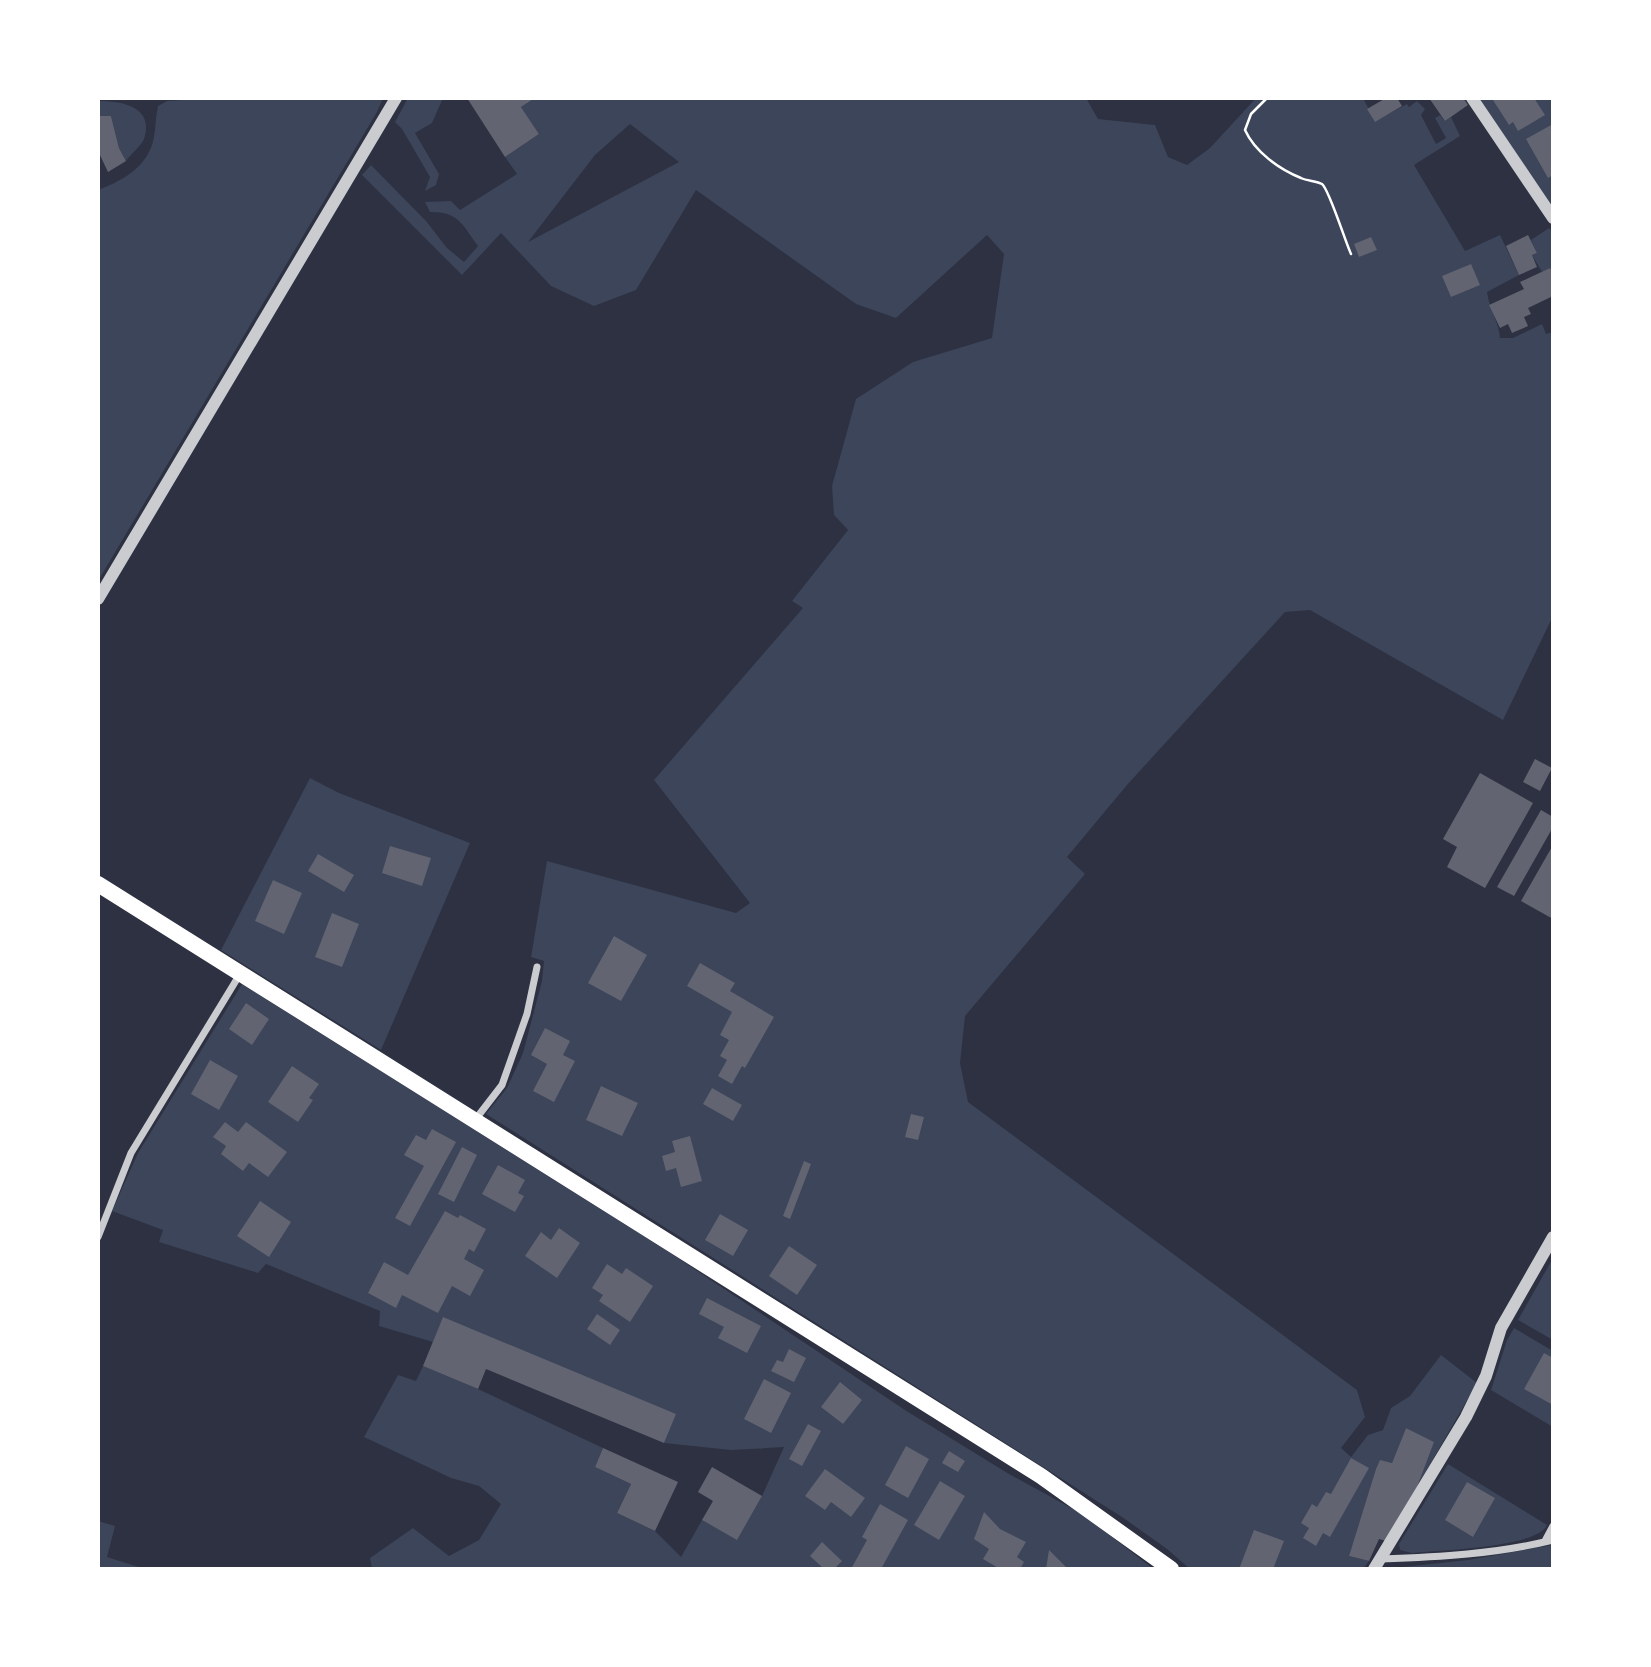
<svg xmlns="http://www.w3.org/2000/svg" width="1651" height="1667" viewBox="0 0 1651 1667" font-family="Lato,sans-serif">
	<rect width="100%" height="100%" fill="#2d3142"/>
	<!-- green -->
	<path fill="#3c4559" fill-rule="evenodd" d="M216,98H383L377,112L98,581V190C121,181 143,170 152,145C156,132 155,119 158,106L167,101Z
		M408,98H443L432,123L415,133L439,174L436,185L425,191L430,177L402,129L395,122Z
		M535,98H1086L1098,119L1155,125L1168,157L1187,165L1210,148L1256,98H1363L1375,121L1407,104L1409,107L1417,101L1425,109L1421,115L1436,144L1446,138L1435,118L1440,115L1445,121L1451,117L1460,136L1414,165L1465,251L1500,235L1519,275L1487,292C1489,309 1499,322 1500,338H1513L1542,324L1546,334L1553,332V616L1503,720L1310,610L1285,612L1127,785L1067,857L1085,874L965,1016L960,1063L968,1102L1357,1390L1365,1417L1341,1448L1351,1457L1368,1435L1383,1430L1391,1408L1410,1396L1441,1355L1477,1383L1417,1487L1433,1442L1406,1428L1392,1463L1380,1461L1349,1556L1369,1561L1363,1569H1190L1167,1549L1122,1517L486,1114L507,1088L523,1053L542,981L544,961L531,957L547,861L736,913L750,903L654,780L803,608L792,601L848,530L834,515L832,486L856,399L913,362L992,338L1004,254L987,235L896,318L856,304L696,190L636,290L594,306L551,286L501,233L462,275L362,175L371,165L426,221L447,248L464,262L478,246C462,225 460,212 430,212L425,202L451,201L460,210L517,174L505,157L539,134L521,107ZM630,124L679,162L528,242L595,155Z
		M1479,98H1553V208Z
		M98,101C121,101 155,106 144,139C141,146 131,154 126,161L119,148L111,116H98Z
		M1549,228L1553,233V274L1550,268L1542,272L1532,255L1537,253L1531,240Z
		M310,778L339,793L470,843L381,1050L221,950Z
		M242,984L672,1254L905,1410L1009,1474L1084,1515L1152,1568L372,1569L370,1558L413,1528L449,1556L479,1540L501,1504L479,1486L451,1478L364,1437L398,1375L416,1381L423,1366L478,1389L603,1448L595,1467L631,1484L617,1513L655,1531L681,1557L702,1520L737,1539L762,1496L784,1447L731,1450L664,1443L675,1414L443,1318L433,1342L379,1326L380,1311L266,1264L258,1273L159,1242L163,1230L112,1211L138,1153Z
		M1553,1258V1340L1518,1320Z
		M1514,1328L1553,1351V1427L1491,1390L1507,1340Z
		M1448,1464L1547,1525C1537,1548 1437,1550 1412,1553L1400,1550L1399,1544Z
		M98,1521L115,1526L107,1557L145,1569H98Z
		M1553,1545V1569H1384L1468,1560Z"/>
	<!-- building -->
	<path fill="#626471" d="M467,98H535L521,107L539,134L505,157Z
		M1386,98H1397L1402,106L1375,122L1367,109Z
		M1429,98H1463L1468,105L1445,121Z
		M1495,98H1534L1545,115L1518,131L1513,122L1509,125L1493,100Z
		M98,116H111L119,148L126,161L108,172L98,151Z
		M1553,124V175L1548,178L1526,139Z
		M1528,235L1537,253L1532,255L1537,267L1519,275L1506,246Z
		M1371,237L1377,250L1359,257L1354,244Z
		M1471,264L1480,285L1451,297L1442,276Z
		M1550,268L1553,274V296L1528,308L1531,314L1524,317L1528,326L1512,333L1508,324L1500,328L1489,305L1524,289L1520,282Z
		M1535,759L1552,768L1540,791L1523,782Z
		M1480,773L1533,803L1485,888L1447,867L1457,847L1443,839Z
		M1541,810L1553,817V827L1514,896L1497,887Z
		M1553,845V919L1521,901Z
		M390,846L431,858L422,886L382,873Z
		M318,854L354,875L344,892L308,871Z
		M273,880L302,893L284,934L255,921Z
		M332,913L359,924L342,967L315,957Z
		M614,936L647,955L621,1001L588,983Z
		M700,963L735,983L730,991L774,1017L745,1068L742,1066L732,1084L718,1076L727,1060L720,1056L729,1040L720,1035L732,1012L687,986Z
		M246,1003L269,1019L252,1045L229,1029Z
		M545,1028L570,1041L563,1055L575,1061L554,1102L533,1091L547,1064L531,1055Z
		M210,1060L238,1076L219,1110L191,1094Z
		M292,1066L319,1084L309,1098L313,1100L298,1122L268,1102Z
		M601,1086L638,1103L622,1136L586,1120Z
		M712,1088L742,1105L733,1121L703,1104Z
		M911,1114L924,1117L918,1140L905,1137Z
		M225,1122L238,1132L246,1122L287,1152L268,1177L249,1163L243,1171L221,1154L226,1146L213,1137Z
		M432,1129L456,1142L410,1226L395,1218L424,1166L404,1155L416,1135L426,1140Z
		M690,1136L702,1181L681,1187L676,1168L666,1171L662,1156L675,1152L672,1141Z
		M462,1147L477,1155L454,1202L438,1194Z
		M804,1161L811,1164L790,1219L783,1216Z
		M498,1165L525,1180L518,1193L524,1196L515,1212L482,1194Z
		M260,1201L291,1222L269,1257L237,1236Z
		M445,1211L458,1218L460,1215L486,1229L474,1252L469,1249L464,1259L484,1270L470,1296L452,1286L438,1313L402,1295L396,1308L368,1293L384,1262L408,1275Z
		M720,1214L748,1230L733,1256L705,1240Z
		M559,1228L580,1243L557,1278L525,1256L541,1232L551,1240Z
		M789,1246L817,1265L797,1295L769,1276Z
		M607,1264L622,1274L626,1268L653,1286L630,1322L599,1301L603,1295L592,1288Z
		M707,1298L761,1326L747,1353L718,1338L724,1327L699,1314Z
		M597,1314L620,1330L610,1345L587,1329Z
		M443,1317L676,1414L664,1443L486,1369L478,1389L423,1366Z
		M789,1349L806,1358L794,1382L771,1371L777,1360L783,1362Z
		M1544,1353L1553,1358V1405L1524,1389Z
		M764,1379L791,1393L771,1433L744,1419Z
		M840,1382L862,1400L843,1424L821,1407Z
		M808,1424L821,1431L802,1466L789,1459Z
		M1406,1428L1434,1442L1417,1487L1386,1541L1379,1539L1369,1561L1349,1556L1376,1469L1380,1460L1392,1463Z
		M906,1446L929,1459L908,1498L885,1485Z
		M603,1448L678,1482L655,1531L617,1513L631,1484L595,1467Z
		M949,1451L965,1461L958,1472L942,1463Z
		M1351,1458L1369,1468L1330,1537L1323,1533L1316,1546L1303,1538L1309,1528L1301,1523L1312,1504L1317,1507L1326,1492L1331,1494Z
		M712,1467L762,1496L737,1540L702,1520L713,1501L698,1492Z
		M825,1469L865,1498L851,1517L831,1502L825,1510L805,1496Z
		M940,1481L965,1496L939,1540L914,1525Z
		M1467,1482L1495,1498L1473,1537L1445,1520Z
		M880,1504L908,1520L881,1569H851L867,1540L862,1537Z
		M984,1512L1000,1529L1026,1542L1017,1557L1024,1562L1020,1569H1000L983,1559L989,1549L974,1539Z
		M1254,1530L1284,1541L1273,1569H1239Z
		M822,1542L842,1561L834,1569H824L810,1556Z
		M1049,1550L1068,1569H1046Z"/>
	<g fill="none" stroke-linecap="round" stroke-linejoin="round">
		<!-- path -->
		<path stroke="#fff" stroke-width="2.5" d="M1267,98L1251,114L1245,130C1255,152 1279,169 1301,178C1307,181 1317,181 1322,184C1329,189 1345,241 1351,254"/>
		<!-- minor -->
		<path stroke="#caccd0" stroke-width="7" d="M475,1120L502,1085L527,1014L537,967
			M98,1237L131,1153L240,974
			M1545,1541L1553,1526
			M1381,1559C1439,1557 1496,1554 1553,1540"/>
		<!-- tertiary -->
		<path stroke="#caccd0" stroke-width="12" d="M1472,98L1553,218
			M98,599L396,98
			M1374,1569L1466,1417L1486,1376L1501,1328L1553,1237"/>
		<!-- primary -->
		<path stroke="#fff" stroke-width="16" d="M98,884L1041,1476L1171,1569"/>
	</g>
	<!-- border -->
	<rect width="1651" height="1667" fill="none" stroke="#ffffff" stroke-width="200"/>
</svg>
